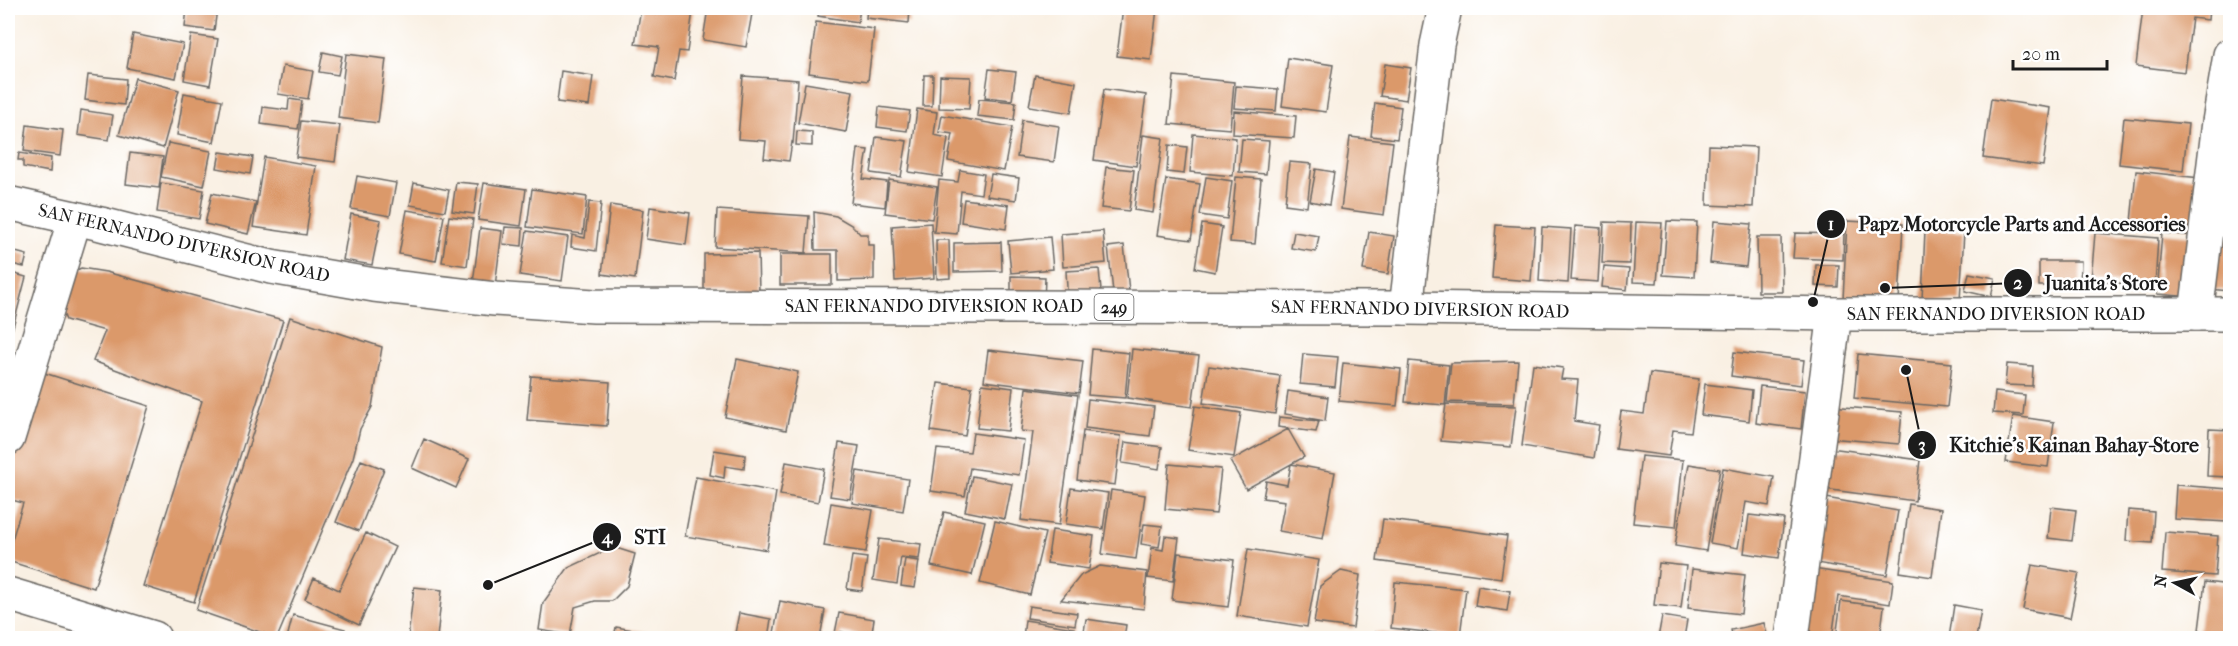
<svg xmlns="http://www.w3.org/2000/svg" width="2238" height="646" viewBox="0 0 2238 646" font-family="'IM FELL French Canon',serif">
	<rect width="100%" height="100%" fill="#fff"/>
	<filter id="ink" filterUnits="userSpaceOnUse"><feTurbulence type="fractalNoise" baseFrequency=".0167" numOctaves="2"/><feDisplacementMap in="SourceGraphic" scale="12" xChannelSelector="R" yChannelSelector="G"/><feConvolveMatrix kernelMatrix="1 2 1 2 8 2 1 2 1" color-interpolation-filters="sRGB"/></filter>
	<filter id="wash" filterUnits="userSpaceOnUse"><feTurbulence type="fractalNoise" baseFrequency=".008" numOctaves="4" result="noise"/><feDisplacementMap in="SourceGraphic" scale="24" xChannelSelector="R" yChannelSelector="G"/><feGaussianBlur stdDeviation="1.35" result="paint"/><feColorMatrix in="noise" values="0 0 0 0 0 0 0 0 0 0 0 0 0 0 0 0 0 1.4 0 .05"/><feComposite in="paint" operator="in"/></filter>
	<g filter="url(#wash)">
		<rect width="100%" height="100%" fill="#f9f0e3"/>
		<g id="blocks">
			<!-- building -->
			<path fill="#db996a" d="M187,8L217,9L214,31L185,27Z
				M641,8H671L693,11L687,52L679,51L674,81L654,77L659,47L635,44Z
				M708,8H753L746,47L703,40Z
				M819,8H860L858,22L818,16Z
				M867,8H910L909,23L866,18Z
				M1123,8H1157L1151,60L1117,56Z
				M2143,8H2209L2208,20L2192,18L2185,72L2136,66Z
				M816,22L874,29L868,81L809,73Z
				M133,34L183,44L176,78L127,68Z
				M191,35L218,39L210,85L184,80Z
				M323,52L342,56L338,75L319,72Z
				M346,54L386,59L378,123L338,118Z
				M1288,58L1333,65L1326,112L1282,106Z
				M1385,64L1411,68L1406,100L1380,96Z
				M283,66L313,71L308,99L278,94Z
				M989,69L1016,72L1012,100L985,97Z
				M561,71L593,76L589,106L557,102Z
				M88,75L126,79L124,105L85,100Z
				M924,75H933L932,106H923Z
				M1035,75L1076,82L1071,113L1029,106Z
				M743,76L798,80L793,143L792,142L789,161L764,158L766,141L738,139Z
				M940,76L971,77L969,109L939,108Z
				M1174,76L1234,82L1230,129L1169,124Z
				M135,78L179,90L163,148L119,135Z
				M805,83L853,91L846,132L798,123Z
				M1236,86L1278,89L1276,111L1234,108Z
				M1104,89L1146,95L1136,166L1094,160Z
				M184,93L222,100L214,142L177,135Z
				M289,99L302,101L298,129L261,124L263,107L288,110Z
				M979,99L1016,102L1014,120L977,116Z
				M1991,99L2051,108L2043,166L1983,158Z
				M1375,103L1401,107L1397,139L1371,136Z
				M879,107L910,111L907,131L877,127Z
				M917,109L937,112L934,135L948,138L942,177L909,172Z
				M81,110L113,115L109,140L78,135Z
				M1234,111L1296,116L1294,138L1233,134Z
				M942,115L1012,127L1004,171L948,161L953,134L939,132Z
				M2124,118L2188,124L2183,171L2119,164Z
				M1022,120L1059,126L1054,162L1017,157Z
				M301,121L340,125L335,162L296,157Z
				M27,125L63,130L60,156L24,151Z
				M797,131L812,132V146L796,145Z
				M1193,134L1236,138L1233,176L1190,172Z
				M1143,135L1163,138L1153,213L1134,210Z
				M876,137L907,141L901,177L871,173Z
				M1350,137L1393,142L1384,215L1341,209Z
				M1242,139L1269,141L1266,174L1239,172Z
				M168,143L211,151L204,186L161,177Z
				M1169,145L1187,147L1184,174L1167,172Z
				M1709,145L1756,147L1753,207L1707,205Z
				M2230,147V199L2223,198Z
				M858,149L868,150L863,179L887,182L885,207L851,203Z
				M220,152L253,157L250,174L217,168Z
				M19,153L51,158L50,172L23,167V160H18Z
				M130,153L163,157L159,188L126,184Z
				M264,157L316,166L306,235L253,227Z
				M1289,162L1312,164L1307,207L1285,204Z
				M1106,167L1134,170L1129,211L1101,208Z
				M1316,169L1334,172L1329,205L1310,201Z
				M960,170L984,174L981,194L961,191L957,234L934,232L939,180L958,182Z
				M2136,171L2200,178L2195,228L2131,222Z
				M991,174L1019,178L1016,200L987,196Z
				M357,176L396,183L390,216L351,209Z
				M1206,177L1232,181L1227,219L1200,215Z
				M1236,177L1261,179L1255,244L1230,242Z
				M1166,179L1200,184L1191,240L1157,235Z
				M889,180L937,187L932,219L885,213Z
				M456,182L478,184L474,214L452,211Z
				M161,183L204,190L199,219L157,212Z
				M414,183L449,190L445,211L410,205Z
				M484,183L526,189L521,226L478,220Z
				M532,189L587,197L583,234L527,227Z
				M212,193L256,202L248,234L205,224Z
				M964,199L1009,205L1006,229L961,222Z
				M589,202L601,203L596,251L571,247L572,235L585,238Z
				M610,205L643,210L635,279L602,274Z
				M650,207L690,213L686,245L646,239Z
				M407,210L444,216L436,261L399,254Z
				M717,210L809,216L806,253L715,247Z
				M814,212L836,216L853,226L860,234H868V245H874V280L838,281V250H815Z
				M351,214L381,220L372,265L343,260Z
				M449,216L473,219L467,266L442,262Z
				M1667,221L1697,222L1694,277L1663,275Z
				M1714,221L1751,224L1746,267L1710,263Z
				M1847,221L1903,224L1899,302L1843,299Z
				M1604,222L1631,223L1630,264L1602,263Z
				M1636,222L1662,223L1657,283L1633,282Z
				M931,223L934,278L895,281L892,226Z
				M1202,224L1222,227L1215,272L1195,268Z
				M1496,225L1535,227L1531,281L1492,278Z
				M1575,226L1601,228L1598,282L1571,280Z
				M505,227L523,228L522,246L503,244Z
				M1542,227L1571,229L1568,283L1539,281Z
				M480,228L502,231L495,286L473,283Z
				M1925,230L1964,232L1960,301L1922,300Z
				M527,231L568,237L562,281L520,275Z
				M1103,231L1106,263L1063,267L1061,234Z
				M1294,232L1319,236L1316,252L1291,248Z
				M1369,232L1394,236L1388,274L1363,270Z
				M1795,233L1844,234L1843,260L1793,258Z
				M2095,233L2158,238L2155,286L2091,281Z
				M2162,233L2196,236L2192,297L2157,294Z
				M2212,233L2230,235V291L2208,289Z
				M1050,237L1053,269L1011,273L1008,241Z
				M1757,237H1781L1782,292H1758Z
				M936,240H949L950,278L937,279Z
				M1001,242L1002,271L954,272V243Z
				M1124,245L1130,300L1114,301L1108,247Z
				M8,250L27,255L24,267L8,263Z
				M758,253L759,292H704V254Z
				M780,254H832V285H780Z
				M2039,261H2081L2080,286H2039Z
				M1816,265H1839L1838,287L1815,286Z
				M1604,267L1629,269L1627,290L1602,287Z
				M81,268L106,272L283,320L194,602L143,586L202,401L93,361L105,331L66,320L58,302L65,276Z
				M1099,269L1102,302L1068,304L1066,271Z
				M8,272L26,277L8,346Z
				M1969,273L1995,278L1991,297L1965,291Z
				M1011,276L1045,277L1044,303L1011,302Z
				M290,317L382,347L372,407L360,429L353,458L277,638L196,610Z
				M1092,349L1129,353L1125,398L1088,395Z
				M1132,349L1199,356L1192,407L1127,398Z
				M988,350L1083,361L1079,393L984,381Z
				M1734,352L1804,360L1801,385L1731,376Z
				M1303,354L1338,357L1335,387L1300,384Z
				M1858,354L1952,363L1947,407L1854,398Z
				M737,359L798,372L786,430L725,417Z
				M1409,361L1449,365L1445,405L1405,402Z
				M1518,361L1514,404L1447,402L1451,363Z
				M1343,363L1401,369L1397,406L1339,401Z
				M1533,364L1563,368L1561,379L1578,380L1574,421L1599,425L1594,458L1522,446Z
				M2007,364L2033,366L2032,386L2005,385Z
				M1209,366L1280,376L1275,414L1203,403Z
				M38,371L149,406L94,588L8,561V553L23,503L8,499V471Z
				M1650,373L1699,379L1691,432L1673,430L1669,456L1616,449L1621,411L1644,414Z
				M531,376L610,382L607,426L527,420Z
				M938,383L972,387L965,436L931,431Z
				M982,384L1013,388L1008,431L977,428Z
				M1705,384L1752,390L1749,421L1701,415Z
				M1760,386L1805,391L1801,429L1756,423Z
				M1026,388L1078,395L1059,525L1021,520L1033,432L1021,431Z
				M1288,391L1328,397L1325,421L1285,414Z
				M1995,392L2025,395L2023,415L1993,413Z
				M1088,399L1154,407L1150,436L1085,428Z
				M1446,404L1516,406L1511,447L1441,441Z
				M1195,406L1241,413L1234,457L1188,450Z
				M1831,406L1902,412L1899,444L1828,438Z
				M2013,416L2054,422L2048,467L2006,462Z
				M1279,417L1319,421L1316,432L1278,427Z
				M1288,429L1304,457L1246,489L1230,461Z
				M2209,429L2230,430V477L2207,476Z
				M1083,431L1121,436L1115,485L1077,480Z
				M973,433L1024,440L1019,475L970,468L965,496L931,491L937,449L970,452Z
				M424,439L469,459L456,488L412,468Z
				M1125,442L1162,447L1159,469L1122,463Z
				M839,443L859,446L850,499L830,496Z
				M1830,448L1920,460L1915,501L1824,489Z
				M714,450L745,455L744,469L725,466L724,478L710,475Z
				M1641,456L1683,460L1676,527L1633,523Z
				M361,460L384,469L359,531L336,522Z
				M786,462L824,469L818,502L780,495Z
				M1169,464L1221,469L1216,514L1165,509Z
				M1291,464L1335,472L1323,539L1279,531L1285,501L1263,498L1266,481L1287,485Z
				M1689,464L1720,469L1706,551L1675,546Z
				M1723,468L1774,477L1769,506L1746,502L1738,548L1710,543Z
				M857,471L908,479L903,511L852,503Z
				M972,476L1012,484L1005,519L965,511Z
				M696,477L776,492L767,550L685,536Z
				M2176,485L2229,489L2227,522L2174,519Z
				M1071,488L1108,493L1103,529L1066,524Z
				M1111,490L1145,495L1136,559L1102,554Z
				M1821,497L1898,511L1887,575L1810,562Z
				M831,503L873,510L866,552L824,546Z
				M1909,504L1941,509L1932,577L1900,572Z
				M2051,507L2076,510L2072,541L2048,538Z
				M2128,510L2154,512L2152,543L2126,541Z
				M944,512L985,521L972,575L931,566Z
				M1749,515L1784,519L1779,558L1744,553Z
				M1383,519L1507,536L1501,578L1377,561Z
				M995,521L1045,533L1030,595L980,583Z
				M1144,524L1162,526L1159,547L1141,544Z
				M1052,530L1094,536L1089,569L1047,563Z
				M2165,532L2218,536L2215,576L2162,572Z
				M366,533L395,547L359,625L305,599L314,578L339,590Z
				M1165,536L1179,538L1173,581L1148,578L1152,548L1163,550Z
				M879,539L921,544L919,559L901,557L897,584L873,580Z
				M613,547L635,554L627,586L612,601H595L575,607L570,635L539,630L543,603L568,568Z
				M1248,549L1319,560L1307,627L1237,616Z
				M1178,553L1234,560L1228,607L1172,600Z
				M852,556L867,558L862,591L847,589Z
				M905,559L919,561L915,588L901,586Z
				M1659,563L1686,566L1681,608L1654,605Z
				M2032,565L2079,573L2070,618L2023,609Z
				M1100,566L1147,572L1144,609L1061,600L1081,575Z
				M1692,569L1745,575L1741,614L1688,608Z
				M1813,569L1893,581L1890,604L1838,596L1832,638H1803Z
				M1341,571L1360,575L1353,628L1314,623L1320,586Z
				M1395,582L1466,589L1460,636L1391,628Z
				M2205,582L2230,585V638H2198Z
				M1478,586L1510,591L1507,611L1475,606Z
				M414,587L442,590L437,638H408Z
				M780,601L825,610L820,638H773Z
				M1841,601L1884,607L1880,638H1836Z
				M1954,605L1981,610L1976,638H1949Z
				M1029,606L1077,613L1075,625L1027,618Z
				M739,613L771,619L768,638H734Z
				M839,613L874,619L871,638L841,632L840,638H834Z
				M293,615L345,629L343,638H287Z
				M1662,616L1687,620L1684,638H1658Z
				M1086,619L1126,625L1124,638H1083Z
				M1025,620L1074,628L1072,638H1023Z
				M1764,623L1768,638H1733L1731,630Z
				M616,627L650,633L649,638H614Z
				M1376,632L1415,637V638H1375Z"/>
		</g>
	</g>
	<g filter="url(#ink)">
		<use href="#blocks" fill-opacity="0" stroke="#696662" stroke-width="1.5"/>
		<g fill="none" stroke-linecap="round" stroke-linejoin="round">
			<!-- minor casing -->
			<g stroke="#696662" stroke-width="36">
				<path id="minor" d="M1406,308L1437,45L1445,8
					M2196,314L2219,122L2230,55
					M8,438L75,218
					M1792,638L1835,314"/>
			</g>
			<!-- tertiary casing -->
			<g stroke="#696662" stroke-width="36">
				<path id="tertiary" d="M8,594L154,638"/>
			</g>
			<!-- trunk casing -->
			<g stroke="#696662" stroke-width="36">
				<path id="trunk" d="M8,203L101,224L271,267L374,285L495,299L594,306L1406,308L1835,314H2230"/>
			</g>
			<!-- minor -->
			<use href="#minor" stroke="#fff" stroke-width="33"/>
			<!-- tertiary -->
			<use href="#tertiary" stroke="#fff" stroke-width="33"/>
			<!-- trunk -->
			<use href="#trunk" stroke="#fff" stroke-width="33"/>
		</g>
	</g>
	<g text-anchor="middle" stroke-width="5" stroke-linejoin="round" paint-order="stroke">
		<!-- shield labels -->
		<rect fill="#fff" stroke="#606060" stroke-width="1.5" x="1094.5" y="294" width="39" height="26" rx="4.5"/>
		<g font-size="16" font-weight="bold" fill="#1c1c1c">
			<text x="1114" y="313">249</text>
		</g>
		<!-- street labels -->
		<g font-size="18" fill="#1c1c1c" stroke="#fff">
			<text transform="translate(184 243) rotate(13)" y="6">SAN FERNANDO DIVERSION ROAD</text>
			<text x="934" y="312">SAN FERNANDO DIVERSION ROAD</text>
			<text transform="translate(1420 309) rotate(1)" y="6">SAN FERNANDO DIVERSION ROAD</text>
			<text x="1996" y="320">SAN FERNANDO DIVERSION ROAD</text>
		</g>
	</g>
	<!-- callouts -->
	<path fill="none" stroke="#1c1c1c" stroke-width="2" d="M1813 302L1831 224M1885 288L2018 283M1906 370L1922 445M488 585L607 537"/>
	<g fill="#1c1c1c" stroke="#fff" stroke-width="2">
		<circle cx="1813" cy="302" r="6"/>
		<circle cx="1885" cy="288" r="6"/>
		<circle cx="1906" cy="370" r="6"/>
		<circle cx="488" cy="585" r="6"/>
		<circle cx="1831" cy="224" r="15"/>
		<circle cx="2018" cy="283" r="15"/>
		<circle cx="1922" cy="445" r="15"/>
		<circle cx="607" cy="537" r="15"/>
	</g>
	<g font-size="18" text-anchor="middle" font-weight="bold" fill="#fff">
		<text x="1831" y="230">1</text>
		<text x="2018" y="289">2</text>
		<text x="1922" y="451">3</text>
		<text x="607" y="543">4</text>
	</g>
	<g font-size="20" text-anchor="middle" font-weight="bold" fill="#1c1c1c" stroke="#fff" stroke-width="5" stroke-linejoin="round" paint-order="stroke">
		<text x="2022" y="231">Papz Motorcycle Parts and Accessories</text>
		<text x="2106" y="290">Juanita's Store</text>
		<text x="2074" y="452">Kitchie's Kainan Bahay-Store</text>
		<text x="650" y="544">STI</text>
	</g>
	<!-- margin -->
	<rect width="2238" height="646" fill="none" stroke="#fff" stroke-width="30"/>
	<!-- north arrow -->
	<g transform="translate(2175 583) rotate(278)" stroke="#ffffff" stroke-width="4.5" paint-order="stroke">
	<path d="M0-4.5L10 22L0 15L-10 22Z" fill="#1c1c1c"/>
	<text y="-9" font-size="16" font-weight="bold" text-anchor="middle" fill="#1c1c1c">N</text>
	</g>
	<!-- scale -->
	<path d="M2013 60v9h94v-9" fill="none" stroke="#1c1c1c" stroke-width="3"/>
	<text x="2022" y="60" font-size="18" fill="#1c1c1c" stroke="#ffffff" stroke-width="4.5" paint-order="stroke">20 m</text>
</svg>
